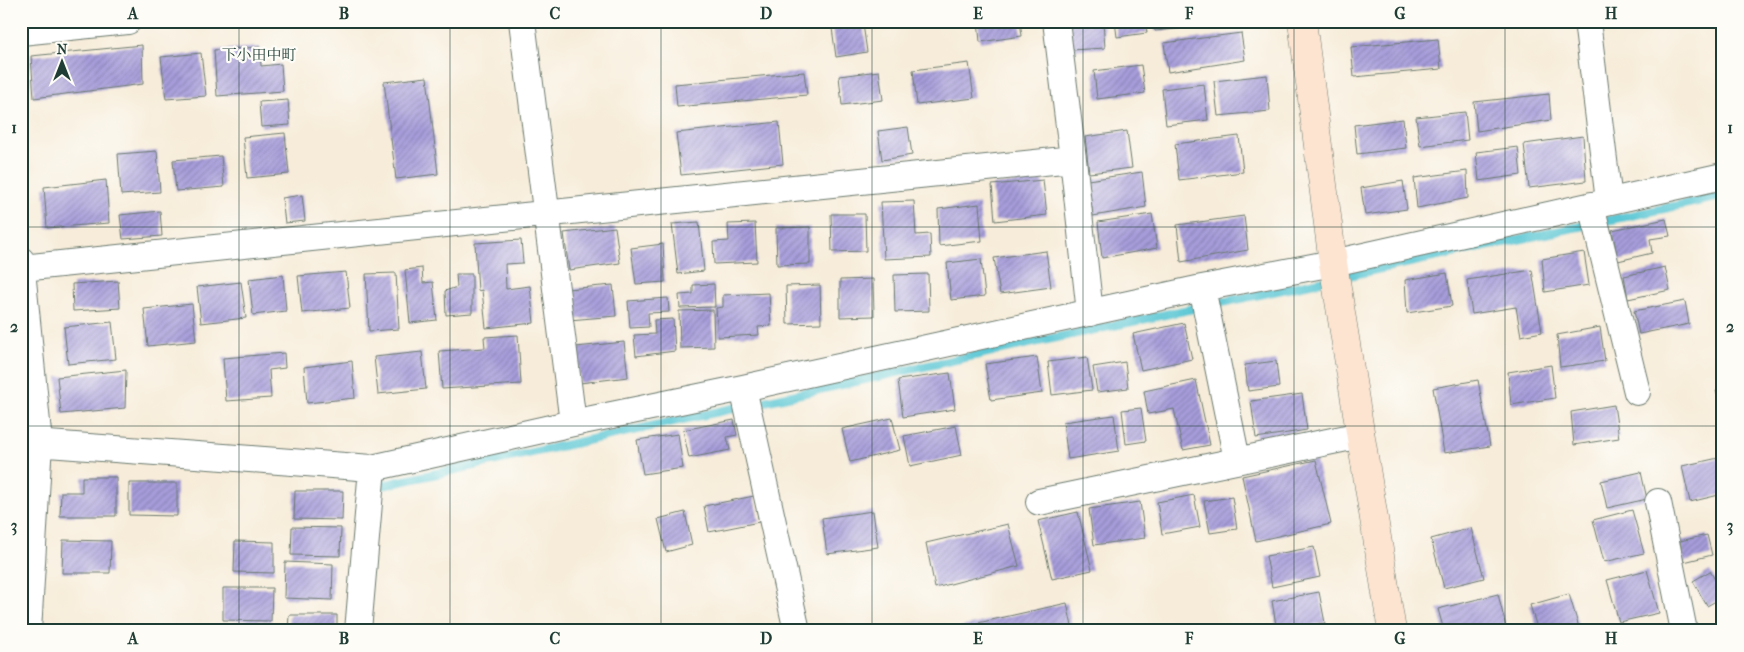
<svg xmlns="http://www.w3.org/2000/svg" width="1744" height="652" viewBox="0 0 1744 652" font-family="'IM FELL French Canon','Noto Serif JP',serif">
	<defs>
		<pattern id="building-hatch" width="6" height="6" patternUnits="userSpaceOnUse" patternTransform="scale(1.25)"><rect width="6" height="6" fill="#a79ddb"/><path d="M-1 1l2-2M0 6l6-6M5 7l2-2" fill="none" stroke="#8781b2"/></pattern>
	</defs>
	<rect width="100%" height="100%" fill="#fdfcf7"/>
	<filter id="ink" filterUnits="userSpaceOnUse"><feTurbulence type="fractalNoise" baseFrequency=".02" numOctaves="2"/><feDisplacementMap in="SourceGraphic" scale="10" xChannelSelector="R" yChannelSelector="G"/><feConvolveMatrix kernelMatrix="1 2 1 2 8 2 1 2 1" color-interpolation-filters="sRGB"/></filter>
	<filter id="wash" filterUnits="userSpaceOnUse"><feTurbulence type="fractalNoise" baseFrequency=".0096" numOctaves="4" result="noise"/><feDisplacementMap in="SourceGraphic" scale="20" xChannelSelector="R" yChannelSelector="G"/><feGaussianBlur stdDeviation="1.12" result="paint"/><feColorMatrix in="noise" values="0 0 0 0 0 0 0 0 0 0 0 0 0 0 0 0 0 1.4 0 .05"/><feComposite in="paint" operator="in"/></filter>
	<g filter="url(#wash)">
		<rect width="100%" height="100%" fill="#f7ecd9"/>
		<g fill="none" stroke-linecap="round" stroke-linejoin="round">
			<!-- stream -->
			<path stroke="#5dc8d5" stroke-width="9" d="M380,486L1045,340L1723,196"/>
		</g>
		<g id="blocks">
			<!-- building -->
			<path fill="url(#building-hatch)" d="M978,21H1020L1022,36L980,42Z
				M1069,21H1103L1105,48L1071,50Z
				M1115,21H1145L1147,33L1117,37Z
				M1153,21H1239V23L1155,31Z
				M863,24L867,52L836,57L832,28Z
				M1241,33L1245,60L1168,72L1164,43Z
				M1438,39L1441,69L1354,77L1351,47Z
				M142,45L143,84L34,98L31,56Z
				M260,47L261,66L281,64L283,91L217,96L214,50Z
				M201,53L206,96L166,99L161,57Z
				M969,63L974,98L917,105L913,70Z
				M1141,65L1145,93L1097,99L1094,71Z
				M879,71L883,100L842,105L839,76Z
				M804,72L807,95L677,107L675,84Z
				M1267,75L1270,111L1218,116L1214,81Z
				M427,77L438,174L396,179L384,82Z
				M1204,84L1208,120L1166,125L1162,89Z
				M1549,94L1551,120L1477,131L1474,102Z
				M288,100L290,125L261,127L259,102Z
				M1465,112L1468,140L1420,146L1416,117Z
				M1403,119L1406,148L1357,154L1354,125Z
				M779,122L783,164L681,175L676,133Z
				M908,127L912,155L882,160L878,131Z
				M1127,131L1132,168L1089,173L1085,137Z
				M285,133L289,174L247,178L243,137Z
				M1239,136L1243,172L1179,180L1175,144Z
				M1583,136L1586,181L1529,188L1524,144Z
				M1518,147L1521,175L1479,181L1476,152Z
				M157,151L160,192L121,195L118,154Z
				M221,156L224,187L176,191L173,160Z
				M1467,171L1468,198L1417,208L1414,178Z
				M1142,172L1146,207L1093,216L1088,180Z
				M106,180L109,223L47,228L44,187Z
				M1043,180L1047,215L995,221L992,185Z
				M1403,181L1407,209L1365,215L1361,188Z
				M302,195L305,221L285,223L282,198Z
				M914,201L916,235L930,234L931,257L884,259L881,202Z
				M979,204L982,241L939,246L938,209Z
				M160,211L162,236L123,239L120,215Z
				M831,214H865L866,251L832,252Z
				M1152,214L1157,248L1102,258L1098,222Z
				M1244,216L1248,250L1181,262L1177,225Z
				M1666,219L1670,236L1650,239L1652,253L1618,261L1612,230Z
				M699,222L704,271L678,274L672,224Z
				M755,223L757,262L714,264L713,242L729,241L728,224Z
				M615,227L620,263L569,270L564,233Z
				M810,227V264L777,265L776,228Z
				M521,240L523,263L505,264L506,289L530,286L534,323L486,328L482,290L478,291L475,243Z
				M663,244L665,282L636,284L631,248Z
				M1046,251L1051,287L1000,294L994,258Z
				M1584,252L1589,285L1545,292L1542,259Z
				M981,259L985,296L951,300L947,263Z
				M1665,267L1670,290L1628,299L1624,276Z
				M422,268L423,283L433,282L437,320L410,323L405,270Z
				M1532,270L1542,332L1521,336L1516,307L1472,314L1467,280Z
				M346,272L350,308L302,313L298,276Z
				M396,273L399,329L369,331L366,274Z
				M1447,273L1452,306L1407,313L1405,280Z
				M456,274H472V313L446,315L445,291L457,287Z
				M928,274L929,311L895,312L894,275Z
				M283,275L286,311L253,315L249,279Z
				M873,279L874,316L840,317V280Z
				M118,281L120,308L73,311L72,284Z
				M241,282L246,318L201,323L197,287Z
				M714,284L715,307L680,308L679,295L693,294V285Z
				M613,285L616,316L569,320L567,289Z
				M820,285L821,323L787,324L786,286Z
				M769,293L771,326L758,327L759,335L718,337L716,308L723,307V295Z
				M668,298L669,312L648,313L649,327L630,328L628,301Z
				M1685,301L1689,324L1639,334L1634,311Z
				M192,304L196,341L148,346L144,309Z
				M713,310L714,347L680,348L679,311Z
				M673,319L675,351L636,356L634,335L655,334L654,320Z
				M112,322L116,359L68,364L64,327Z
				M1184,323L1192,359L1141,370L1133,334Z
				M1600,327L1605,361L1560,367L1557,335Z
				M518,335L521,384L442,389L439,351L485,348L484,337Z
				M624,342L628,377L580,383L576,347Z
				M422,352L426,389L378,394L374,357Z
				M284,353L285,368L269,370L271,398L226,401L223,358Z
				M1037,357L1042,393L991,400L985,364Z
				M1087,357L1092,390L1052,395L1048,362Z
				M352,361L355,398L307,403L304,367Z
				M1276,361L1279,387L1248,391L1245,365Z
				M1125,362L1128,388L1097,392L1093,367Z
				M1551,365L1555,398L1511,405L1508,372Z
				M126,370L125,408L61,414L57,377Z
				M950,373L955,409L903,417L898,380Z
				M1196,380L1210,445L1183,450L1174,409L1148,414L1144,391Z
				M1478,380L1490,446L1444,453L1433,388Z
				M1723,389V406L1716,391Z
				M1302,394L1307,430L1256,438L1251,401Z
				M1614,405L1619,438L1574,445L1571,412Z
				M1141,408L1146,441L1126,444L1122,410Z
				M1114,415L1119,451L1068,459L1063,422Z
				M892,418L900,450L850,462L842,429Z
				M734,420L737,435L727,437L730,450L689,458L683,430Z
				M956,426L962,455L910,466L904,436Z
				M678,434L683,468L643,474L637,440Z
				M1723,457V494L1690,502L1682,466Z
				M1316,460L1331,524L1256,541L1242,476Z
				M1641,472L1647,499L1607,508L1601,481Z
				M82,477H116V516H60L61,492H82Z
				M129,483H177V516L129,515Z
				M295,491H343L342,520L294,519Z
				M1194,495L1200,527L1162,534L1157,502Z
				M754,496L759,522L709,532L704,506Z
				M1232,497L1237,529L1210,533L1204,501Z
				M1140,502L1145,538L1094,545L1089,509Z
				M1632,510L1644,553L1604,562L1593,520Z
				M873,511L878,547L827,554L822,518Z
				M685,512L692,545L666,552L658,519Z
				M1078,512L1092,570L1052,579L1038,521Z
				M1008,524L1019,566L935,588L926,543Z
				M292,527L341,528L340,556L291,555Z
				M1471,528L1484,578L1444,588L1431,539Z
				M1707,535L1712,555L1684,562L1680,541Z
				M63,540L111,541L110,573H62Z
				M235,541L274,542V573L234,572Z
				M1314,547L1320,577L1272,587L1266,556Z
				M285,562L333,564L332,600L284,598Z
				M1647,570L1659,613L1619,622L1607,580Z
				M1710,571L1723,593V597L1707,606L1693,581Z
				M223,588H272L271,621L223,620Z
				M1319,592L1325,623L1277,631L1272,601Z
				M1498,594L1507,631H1444L1438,609Z
				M1569,594L1580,631H1538L1530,605Z
				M1067,603L1073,631H948L947,630Z
				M289,615H337V631H288Z
				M1659,627L1660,631H1647V630Z"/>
		</g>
	</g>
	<g filter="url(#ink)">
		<use href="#blocks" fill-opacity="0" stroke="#6b7a6e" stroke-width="1"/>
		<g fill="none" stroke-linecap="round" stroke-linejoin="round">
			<!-- street casing -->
			<g stroke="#6b7a6e" stroke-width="28">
				<path id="street" d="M522,21L573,423
					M1056,21L1073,159L1090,313
					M1587,21L1609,201
					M21,32L128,21
					M1591,205L1637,392
					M21,260L39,443L28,631
					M22,268L1073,159
					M1202,288L1237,460
					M743,388L797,631
					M21,442L372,468L573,423L743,388L1202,288L1333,263L1723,176
					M1039,502L1361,435
					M1658,502L1684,631
					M358,631L372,468"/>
			</g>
			<!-- secondary casing -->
			<g stroke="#6b7a6e" stroke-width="29">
				<path id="secondary" d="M1302,21L1333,263L1392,631"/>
			</g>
			<!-- street -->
			<use href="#street" stroke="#fff" stroke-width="26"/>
			<!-- secondary -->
			<use href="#secondary" stroke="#fde4d1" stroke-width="28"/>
		</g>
	</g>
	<!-- grid -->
	<path fill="none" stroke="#1f3d34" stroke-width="1" stroke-opacity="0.55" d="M239,21V631M450,21V631M661,21V631M872,21V631M1083,21V631M1294,21V631M1505,21V631M21,227H1723M21,426H1723"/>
	<g text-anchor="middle" stroke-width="4.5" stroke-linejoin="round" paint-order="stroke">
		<!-- neighbourhood labels -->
		<g font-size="15" fill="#1f3d34" stroke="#fdfcf7">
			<text x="259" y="60">下小田中町</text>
		</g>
	</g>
	<!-- margin -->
	<rect width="1744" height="652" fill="none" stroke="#fdfcf7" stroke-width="55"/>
	<!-- north arrow -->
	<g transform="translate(62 62)" stroke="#fdfcf7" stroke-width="4" paint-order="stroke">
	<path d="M0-4L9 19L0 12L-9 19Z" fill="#1f3d34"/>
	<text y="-8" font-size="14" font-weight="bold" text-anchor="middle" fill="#1f3d34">N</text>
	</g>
	<rect x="28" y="28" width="1688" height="596" fill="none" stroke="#1f3d34" stroke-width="2"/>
	<g font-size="16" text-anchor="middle" font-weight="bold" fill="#1f3d34">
		<text x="133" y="19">A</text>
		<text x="344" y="19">B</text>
		<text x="555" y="19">C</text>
		<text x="766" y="19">D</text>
		<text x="978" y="19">E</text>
		<text x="1189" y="19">F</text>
		<text x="1400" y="19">G</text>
		<text x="1611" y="19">H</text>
		<text x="14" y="133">1</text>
		<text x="1730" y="133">1</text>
		<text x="14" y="332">2</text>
		<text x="1730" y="332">2</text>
		<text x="14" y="531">3</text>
		<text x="1730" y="531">3</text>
		<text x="133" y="644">A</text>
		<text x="344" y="644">B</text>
		<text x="555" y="644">C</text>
		<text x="766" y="644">D</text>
		<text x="978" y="644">E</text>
		<text x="1189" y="644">F</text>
		<text x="1400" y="644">G</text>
		<text x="1611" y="644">H</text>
	</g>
</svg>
